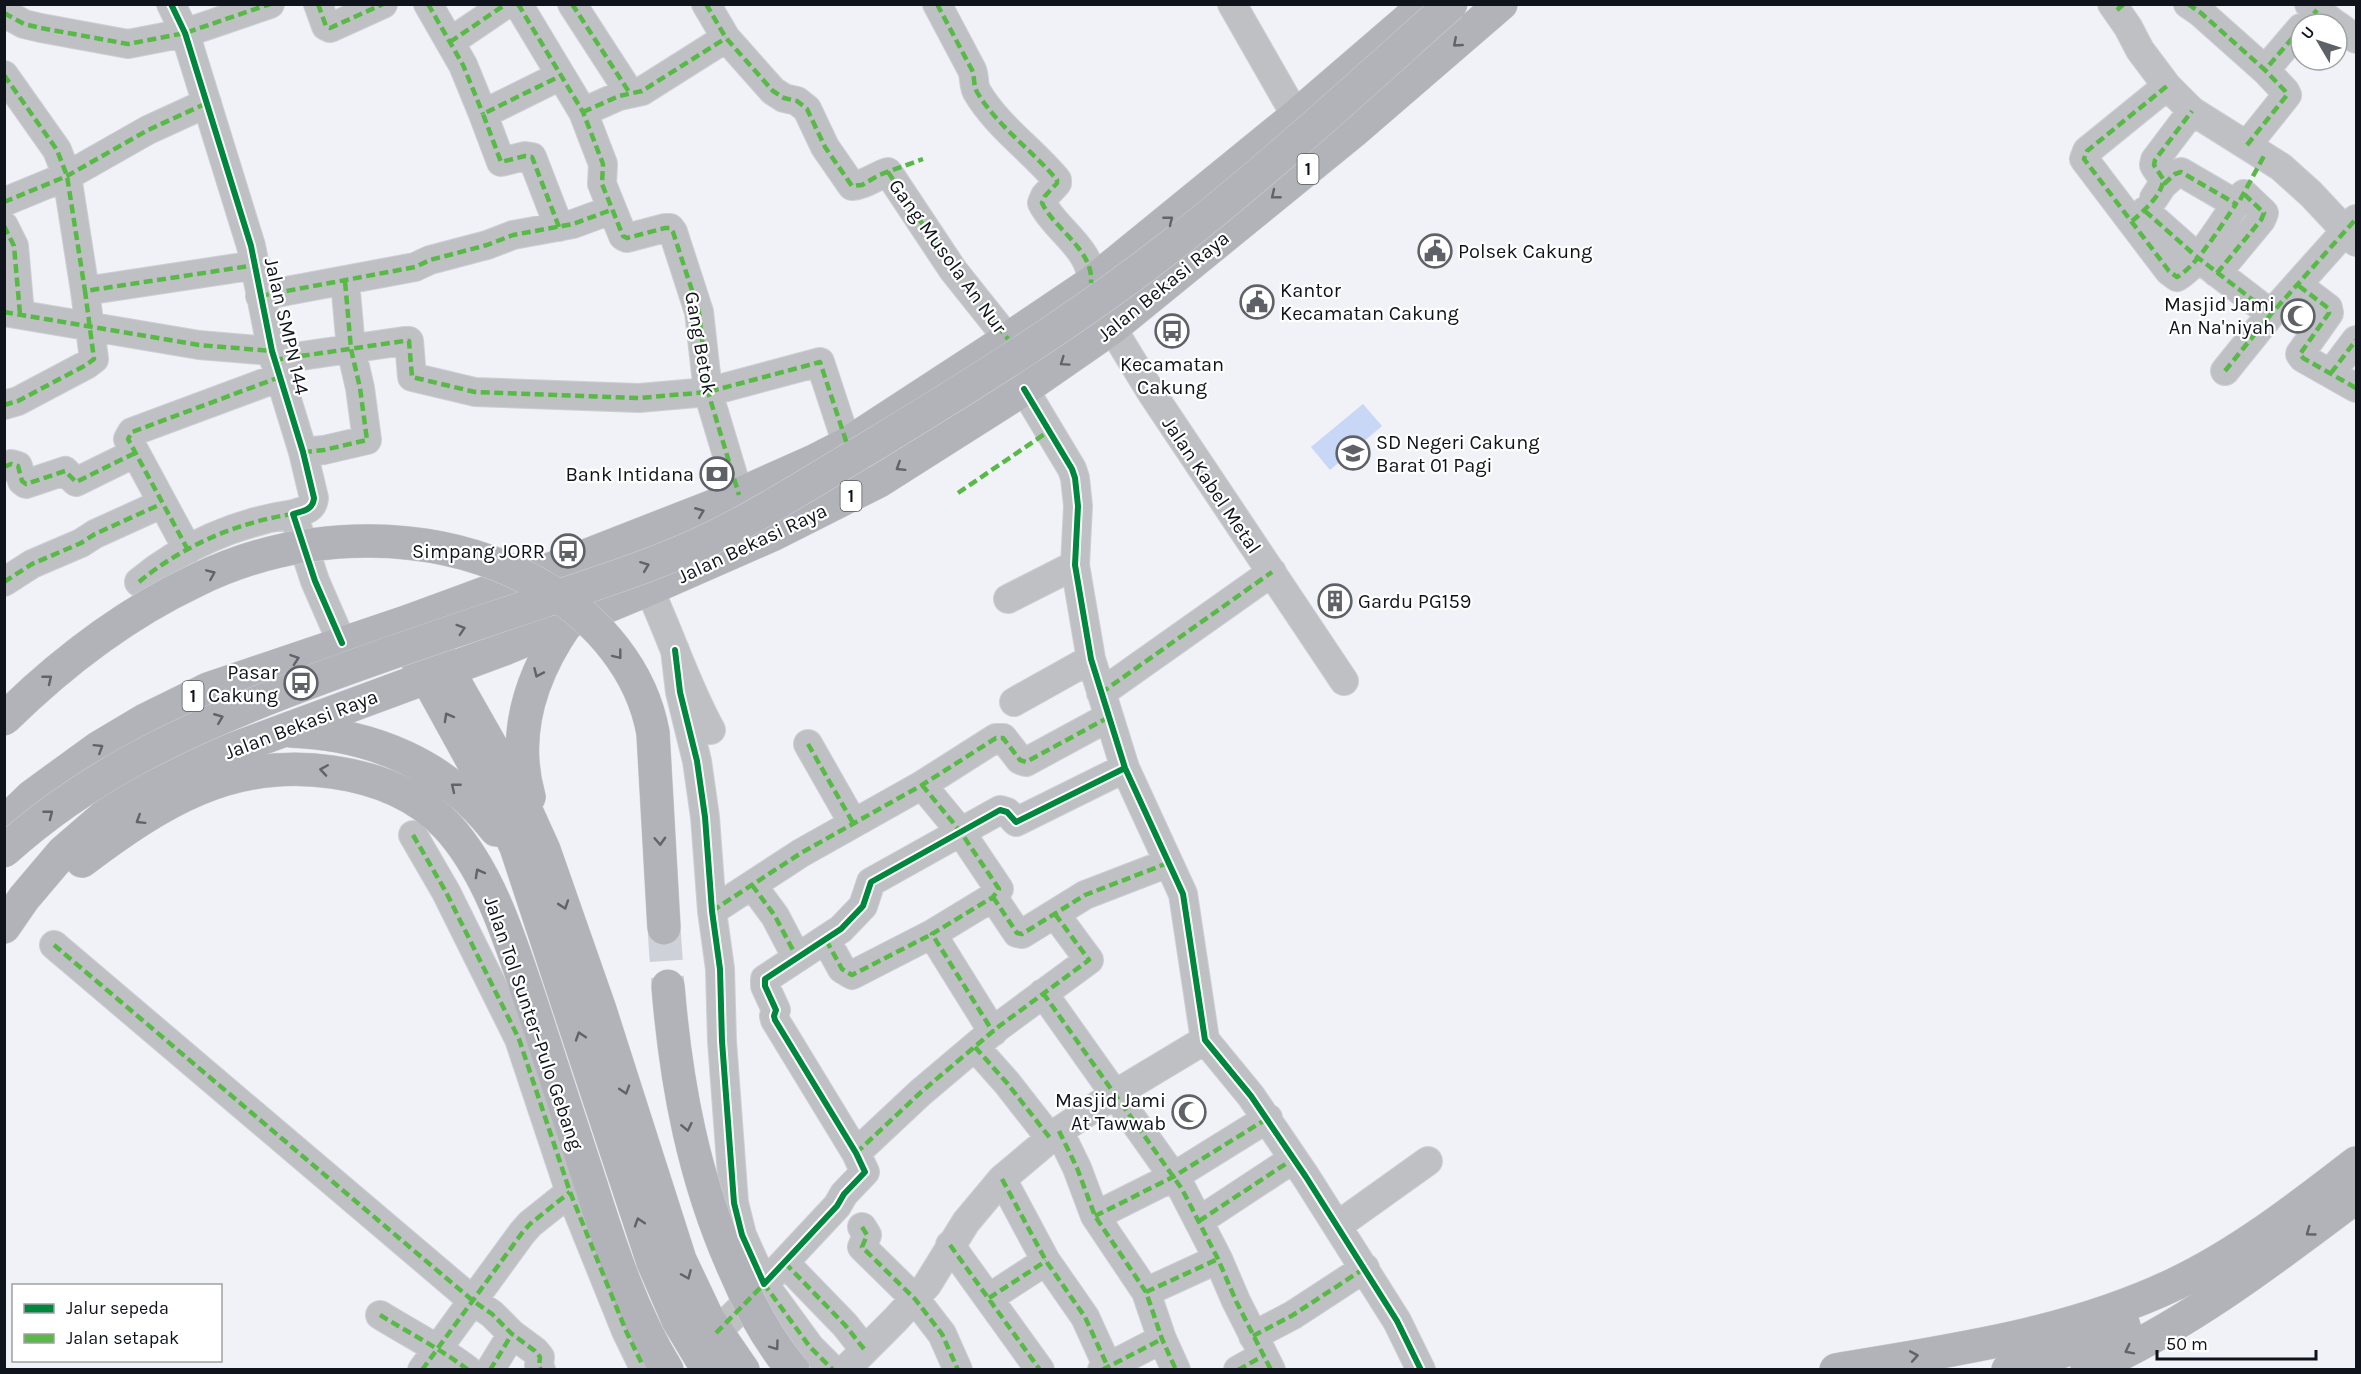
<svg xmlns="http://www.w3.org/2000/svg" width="2361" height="1374" viewBox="0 0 2361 1374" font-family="Karla,sans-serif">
	<rect width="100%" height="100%" fill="#f0f2f8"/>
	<!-- green -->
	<path fill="#c8d7f6" d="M1363,404L1382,426L1330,470L1311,447Z"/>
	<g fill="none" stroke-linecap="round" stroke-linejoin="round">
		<!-- highway-tunnel -->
		<path stroke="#ced1d7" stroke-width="33" stroke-dasharray="33 16" stroke-linecap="butt" d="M664,928L668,986"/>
		<!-- minor casing -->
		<g stroke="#cdcfd4" stroke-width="30">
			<path id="minor" d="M171,4L185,33L251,246L272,351L303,452L314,498C313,510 303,511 293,514L315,581L342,643
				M318,4L326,26L330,28L383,4
				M428,4L463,65L483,114
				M518,4L583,112L603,164L602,184L623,236L627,238L665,228H670L673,232L699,312L708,392L739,495
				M572,4L629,92
				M706,4L726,38L773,91L784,98L797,101L807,109L825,147L852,186C866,185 875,176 888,172L953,270L1008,339
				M937,4L972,70C975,77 973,85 977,92C997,126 1032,150 1057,180V183L1045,196L1042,203C1055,230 1094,250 1091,283L1112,328L1151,392L1344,681
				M1232,4L1296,116
				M2112,4L2128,27L2140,50L2167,86L2192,111L2281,167L2311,194L2356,242
				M2188,4L2201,13L2265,70L2301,28
				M2309,4L2335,24
				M4,13L24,24L41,28L128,44L185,33L270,4
				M2337,25L2356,39
				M450,42L506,4
				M4,75L57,150L67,176L85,291
				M583,112L619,96L642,91L726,38
				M2247,145L2287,95L2285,91L2265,70
				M2164,184L2175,174L2181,172L2236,204C2222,224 2197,266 2177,277L2169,271L2084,159L2087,151L2167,86
				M2154,198C2166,181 2165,182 2154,165L2155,160L2192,111
				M4,202L67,176L148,130L207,103
				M2145,211L2197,257L2271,314
				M4,226L14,246L20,314
				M559,227L532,157L525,156L501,162L483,114L560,76
				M2217,273L2261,220L2264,213L2244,194
				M2299,286L2328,308L2329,313L2300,354L2303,358L2356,388
				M260,296L415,267L430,260L487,245L513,235L573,224L611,210
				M4,312L199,345L272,351
				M274,360L404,341H409L412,377L475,392L639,398L708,392L820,362L847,444
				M2225,371L2271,314L2356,219
				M2331,373L2356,340
				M1024,389L1072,469L1075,478L1078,506L1075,565L1091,659L1125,768L1183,894L1205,1040L1251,1096L1306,1177L1397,1321L1421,1370
				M4,405L18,401L86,365L94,359L85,291L256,265
				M303,452L324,450L367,440L360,388L351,349L345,281
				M4,467L11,464L18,466L22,481L26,484L65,471L76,482L135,453
				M188,550L128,439L132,432L280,377
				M4,582L32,564L81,543L95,534L161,504
				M139,582C182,546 238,522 293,514
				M649,589C671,636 686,685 711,730
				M1008,599L1075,565
				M675,650L680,692L697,761L705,817L712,911L720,969L722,1041L734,1203L742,1235L764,1284L837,1206L844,1194L865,1172L856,1153L775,1020L774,1016L776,1010L765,986V979L841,929L863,906L871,882L1000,810L1007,812L1016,822L1125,768
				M1101,693L1272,572
				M1014,702L1091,659
				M808,744L853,823
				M922,785L960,831L999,889L993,897L932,934L993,1032
				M413,835L446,892L519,1039L570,1192L626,1331L643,1366
				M752,885L775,916L797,958
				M993,897L1017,933L1022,934L1085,895L1168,863
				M712,911L801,853L922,785L996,738H1003L1020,760L1026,762L1109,717
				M826,940L842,969L852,975L932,934
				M54,945L472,1300L492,1314L512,1334L535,1351L540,1357L539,1366L541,1370
				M1043,993L1182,1189L1218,1259L1236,1301L1271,1370
				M975,1047L1007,1083L1050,1138
				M1059,1131L1077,1168L1095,1216L1146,1292L1162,1339L1176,1370
				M856,1153L920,1093L998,1027L1089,960L1055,914
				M1002,1179L1046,1261L1085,1317L1106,1363V1370
				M1095,1216L1173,1177L1268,1118
				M1199,1221L1293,1159
				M1337,1226L1428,1161
				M862,1227L867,1235L862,1247L915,1299L942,1334L958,1370
				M950,1245L1040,1370
				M785,1263L845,1325L864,1349
				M1146,1292L1218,1259
				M751,1298L764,1284L810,1347L833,1370
				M989,1298L1046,1261
				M380,1315C409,1333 441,1349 468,1370
				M716,1333L745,1304
				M1253,1336L1293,1315L1365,1268
				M422,1370L522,1233L530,1224L570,1192
				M490,1370L512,1334
				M845,1370L896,1319L927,1285L966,1222L1002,1179L1059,1131L1115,1094L1205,1040
				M1102,1370L1162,1339
				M1238,1370L1263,1356"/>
		</g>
		<!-- highway casing -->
		<g stroke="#cdcfd4" stroke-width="34">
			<path id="highway" d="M437,651L520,797L544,850L600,1010L680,1260L708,1319L743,1370
				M416,658L493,798L516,847L653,1262L678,1320L708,1370
				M291,731C372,734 446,765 496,830
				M529,797C511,733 531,675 567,623
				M4,823L32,796L98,748L145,720L208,689L409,621L575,560L713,506L816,460L847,444L1008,339L1091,283L1296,116L1426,4
				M82,861C159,803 231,757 332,772C375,778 416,793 447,826C490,872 512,946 532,1005C552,1065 571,1125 591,1185C611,1248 632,1313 667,1370
				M4,927L24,898L63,852L107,814L158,782L228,751L504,649L649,589L772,535L879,481L1024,389L1112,328L1355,130L1501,4
				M1836,1370C1952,1350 2068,1335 2175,1284C2240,1253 2299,1207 2356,1163
				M2008,1370L2081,1345L2124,1326
				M2087,1370C2185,1327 2271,1261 2356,1197"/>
		</g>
		<!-- minor -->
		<use href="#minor" stroke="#bec0c3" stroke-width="28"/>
		<!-- highway -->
		<use href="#highway" stroke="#b1b3b8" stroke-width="33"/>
		<!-- highway-bridge casing -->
		<g stroke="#cdcfd4" stroke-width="34" stroke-linecap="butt">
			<path id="highway-bridge" d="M4,719C60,664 125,614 195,581C303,528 440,525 545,588C598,619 642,671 653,733L664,928
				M4,851C87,776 181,732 284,692C368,659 455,631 541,602C600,582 659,564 716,536C769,510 819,477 870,447C972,385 1073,322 1167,249C1266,172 1358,87 1451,4
				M668,986C676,1085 694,1180 735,1271C750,1307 768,1340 793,1370"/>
		</g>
		<!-- highway-bridge -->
		<use href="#highway-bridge" stroke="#b1b3b8" stroke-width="33"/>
		<!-- quiet -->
		<path stroke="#58b947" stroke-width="4.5" stroke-dasharray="9 4.5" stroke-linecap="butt" d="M318,4L326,26L330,28L383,4
			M428,4L463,65L483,114
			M518,4L583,112L603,164L602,184L623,236L627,238L665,228H670L673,232L699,312L708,392L739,495
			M572,4L629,92
			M706,4L726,38L773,91L784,98L797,101L807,109L825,147L852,186L862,185L879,175L923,159
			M937,4L972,70C975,77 973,85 977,92C997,126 1032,150 1057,180V183L1045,196L1042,203C1055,230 1094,250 1091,283
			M2188,4L2201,13L2265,70L2301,28
			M2117,10L2124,4
			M4,13L24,24L41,28L128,44L185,33L270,4
			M2305,24L2317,10
			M450,42L506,4
			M4,75L57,150L67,176L85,291
			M583,112L619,96L642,91L726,38
			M2247,145L2287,95L2285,91L2265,70
			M888,172L953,270L1008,339
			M2164,184L2175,174L2181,172L2236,204C2222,224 2197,266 2177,277L2169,271L2084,159L2087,151L2167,86
			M2240,200L2264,156
			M4,202L67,176L148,130L207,103
			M2145,211L2197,257L2271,314
			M2132,221C2142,213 2164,193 2163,179L2154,165L2155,160L2192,111
			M4,226L14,246L20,314
			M559,227L532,157L525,156L501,162L483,114L560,76
			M2217,273L2261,220L2264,213L2244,194
			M2299,286L2328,308L2329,313L2300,354L2303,358L2356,388
			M260,296L415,267L430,260L487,245L513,235L573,224L611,210
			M4,312L199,345L272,351
			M274,360L404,341H409L412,377L475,392L639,398L708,392L820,362L847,444
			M2225,371L2271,314L2356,219
			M2331,373L2356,340
			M4,405L18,401L86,365L94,359L85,291L256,265
			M303,452L324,450L367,440L360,388L351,349L345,281
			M4,467L11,464L18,466L22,481L26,484L65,471L76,482L135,453
			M958,493L1049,431
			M188,550L128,439L132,432L280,377
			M4,582L32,564L81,543L95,534L161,504
			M139,582C182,546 238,522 293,514
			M1101,693L1272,572
			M808,744L853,823
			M922,785L960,831L999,889L993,897L932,934L993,1032
			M413,835L446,892L519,1039L570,1192L626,1331L643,1366
			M752,885L775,916L797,958
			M993,897L1017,933L1022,934L1085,895L1168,863
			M712,911L801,853L922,785L996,738H1003L1020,760L1026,762L1109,717
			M826,940L842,969L852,975L932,934
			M54,945L472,1300L492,1314L512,1334L535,1351L540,1357L539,1366L541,1370
			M1043,993L1182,1189L1218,1259L1236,1301L1271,1370
			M975,1047L1007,1083L1050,1138
			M1059,1131L1077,1168L1095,1216L1146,1292L1162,1339L1176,1370
			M856,1153L920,1093L998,1027L1089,960L1055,914
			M1002,1179L1046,1261L1085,1317L1106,1363V1370
			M1095,1216L1173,1177L1268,1118
			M1199,1221L1293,1159
			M862,1227L867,1235L862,1247L915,1299L942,1334L958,1370
			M950,1245L1040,1370
			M785,1263L845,1325L864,1349
			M1146,1292L1218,1259
			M989,1298L1046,1261
			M380,1315C409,1333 441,1349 468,1370
			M716,1333L764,1284L810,1347L833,1370
			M1253,1336L1293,1315L1365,1268
			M422,1370L522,1233L530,1224L570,1192
			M490,1370L512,1334
			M1102,1370L1162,1339
			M1238,1370L1263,1356"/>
		<!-- cycleway casing -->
		<g stroke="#fff" stroke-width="10">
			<path id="cycleway" d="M171,4L185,33L251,246L272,351L303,452L314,498C313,510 303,511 293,514L315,581L342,643
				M1024,389L1072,469L1075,478L1078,506L1075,565L1091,659L1125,768L1183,894L1205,1040L1251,1096L1306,1177L1397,1321L1421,1370
				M675,650L680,692L697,761L705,817L712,911L720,969L722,1041L734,1203L742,1235L764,1284L837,1206L844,1194L865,1172L856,1153L775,1020L774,1016L776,1010L765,986V979L841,929L863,906L871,882L1000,810L1007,812L1016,822L1125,768"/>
		</g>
		<!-- cycleway -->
		<use href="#cycleway" stroke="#00873e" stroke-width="6"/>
	</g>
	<!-- one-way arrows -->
	<defs><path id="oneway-chevron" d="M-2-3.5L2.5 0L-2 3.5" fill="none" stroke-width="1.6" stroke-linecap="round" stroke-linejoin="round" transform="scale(1.5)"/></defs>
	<g stroke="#60636a">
		<use href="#oneway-chevron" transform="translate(1457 43) rotate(139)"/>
		<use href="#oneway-chevron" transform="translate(1275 195) rotate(141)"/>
		<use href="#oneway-chevron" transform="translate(1169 220) rotate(-39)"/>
		<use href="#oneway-chevron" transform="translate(1064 362) rotate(145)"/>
		<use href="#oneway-chevron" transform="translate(900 467) rotate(148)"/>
		<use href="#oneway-chevron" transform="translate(700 512) rotate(-22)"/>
		<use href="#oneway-chevron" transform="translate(645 566) rotate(-21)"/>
		<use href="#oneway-chevron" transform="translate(211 574) rotate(-23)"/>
		<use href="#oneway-chevron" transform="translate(461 629) rotate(-18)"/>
		<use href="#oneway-chevron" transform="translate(618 655) rotate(52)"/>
		<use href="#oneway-chevron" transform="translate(295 659) rotate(-19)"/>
		<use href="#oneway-chevron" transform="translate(538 673) rotate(114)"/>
		<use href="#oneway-chevron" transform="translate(48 679) rotate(-39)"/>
		<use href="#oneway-chevron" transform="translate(448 717) rotate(-119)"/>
		<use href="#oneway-chevron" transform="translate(219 718) rotate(-22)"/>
		<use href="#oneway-chevron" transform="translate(99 748) rotate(-32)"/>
		<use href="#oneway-chevron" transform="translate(324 770) rotate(-171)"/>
		<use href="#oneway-chevron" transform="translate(455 787) rotate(-141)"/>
		<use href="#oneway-chevron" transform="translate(49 814) rotate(-38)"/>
		<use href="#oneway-chevron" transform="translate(140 820) rotate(148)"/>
		<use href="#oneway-chevron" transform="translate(660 841) rotate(87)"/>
		<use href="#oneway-chevron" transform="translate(479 873) rotate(-119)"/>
		<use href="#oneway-chevron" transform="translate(564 905) rotate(71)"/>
		<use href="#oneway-chevron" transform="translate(580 1036) rotate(-108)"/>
		<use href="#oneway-chevron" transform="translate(625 1090) rotate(73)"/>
		<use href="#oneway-chevron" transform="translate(687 1127) rotate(78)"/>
		<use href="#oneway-chevron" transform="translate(639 1222) rotate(-108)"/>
		<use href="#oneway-chevron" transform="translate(2310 1232) rotate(144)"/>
		<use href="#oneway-chevron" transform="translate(687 1275) rotate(67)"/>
		<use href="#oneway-chevron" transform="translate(775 1346) rotate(54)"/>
		<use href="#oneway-chevron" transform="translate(2129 1350) rotate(153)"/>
		<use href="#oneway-chevron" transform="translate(1914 1356) rotate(-10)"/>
	</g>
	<!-- icons -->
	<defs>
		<g id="civic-ring" transform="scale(1.725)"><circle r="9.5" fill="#fff" stroke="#5e6168" stroke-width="1.5"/><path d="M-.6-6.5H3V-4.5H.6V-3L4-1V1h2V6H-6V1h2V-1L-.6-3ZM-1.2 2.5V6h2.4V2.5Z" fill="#5e6168"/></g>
		<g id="mosque-ring" transform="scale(1.725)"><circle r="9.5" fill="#fff" stroke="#5e6168" stroke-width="1.5"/><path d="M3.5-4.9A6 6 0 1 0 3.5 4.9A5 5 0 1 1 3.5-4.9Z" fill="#5e6168"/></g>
		<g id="bus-ring" transform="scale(1.725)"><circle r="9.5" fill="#fff" stroke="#5e6168" stroke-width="1.5"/><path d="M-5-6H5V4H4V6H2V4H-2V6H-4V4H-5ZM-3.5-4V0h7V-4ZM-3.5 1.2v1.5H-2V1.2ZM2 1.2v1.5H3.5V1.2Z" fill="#5e6168"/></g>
		<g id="school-ring" transform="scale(1.725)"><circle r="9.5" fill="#fff" stroke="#5e6168" stroke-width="1.5"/><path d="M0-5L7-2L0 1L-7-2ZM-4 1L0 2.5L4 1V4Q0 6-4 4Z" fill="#5e6168"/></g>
		<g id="bank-ring" transform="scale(1.725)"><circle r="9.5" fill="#fff" stroke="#5e6168" stroke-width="1.5"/><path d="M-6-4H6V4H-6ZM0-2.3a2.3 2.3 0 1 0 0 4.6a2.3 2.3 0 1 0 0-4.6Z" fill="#5e6168"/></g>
		<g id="building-ring" transform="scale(1.725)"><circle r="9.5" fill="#fff" stroke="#5e6168" stroke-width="1.5"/><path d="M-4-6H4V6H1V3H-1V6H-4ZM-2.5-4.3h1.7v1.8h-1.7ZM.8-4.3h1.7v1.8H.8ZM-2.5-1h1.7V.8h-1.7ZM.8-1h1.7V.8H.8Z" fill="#5e6168"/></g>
	</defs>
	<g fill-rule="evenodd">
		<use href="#civic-ring" x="1435" y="251"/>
		<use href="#civic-ring" x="1257" y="302"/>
		<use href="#mosque-ring" x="2298" y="316"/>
		<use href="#bus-ring" x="1172" y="331"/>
		<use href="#school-ring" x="1353" y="453"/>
		<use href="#bank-ring" x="717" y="474"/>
		<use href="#bus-ring" x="568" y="551"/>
		<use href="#building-ring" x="1335" y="601"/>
		<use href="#bus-ring" x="301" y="683"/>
		<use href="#mosque-ring" x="1189" y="1112"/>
	</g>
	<g text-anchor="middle" stroke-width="4.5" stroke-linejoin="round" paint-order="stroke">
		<!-- shield labels -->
		<g fill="#fff" stroke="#575a5f" stroke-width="1.5">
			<rect x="1297.5" y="154" width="21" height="30" rx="4.5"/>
			<rect x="840.5" y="481" width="21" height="30" rx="4.5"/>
			<rect x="182.5" y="681" width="21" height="30" rx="4.5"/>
		</g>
		<g font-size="18" font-weight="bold" fill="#0f131b">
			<text x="1308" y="175">1</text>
			<text x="851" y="502">1</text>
			<text x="193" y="702">1</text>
		</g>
		<!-- poi labels -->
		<g font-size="20" fill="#0f131b" stroke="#fff" text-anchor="end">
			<text x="1458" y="258" text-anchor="start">Polsek Cakung</text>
			<text x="1280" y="297" text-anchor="start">Kantor<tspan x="1280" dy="23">Kecamatan Cakung</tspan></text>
			<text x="2275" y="311">Masjid Jami<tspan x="2275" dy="23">An Na'niyah</tspan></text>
			<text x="1172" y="371" text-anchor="middle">Kecamatan<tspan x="1172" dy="23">Cakung</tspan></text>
			<text x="1376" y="449" text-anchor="start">SD Negeri Cakung<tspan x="1376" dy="23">Barat 01 Pagi</tspan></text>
			<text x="694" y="481">Bank Intidana</text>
			<text x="545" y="558">Simpang JORR</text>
			<text x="1358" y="608" text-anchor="start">Gardu PG159</text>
			<text x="278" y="679">Pasar<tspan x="278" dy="23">Cakung</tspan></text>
			<text x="1166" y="1107">Masjid Jami<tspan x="1166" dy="23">At Tawwab</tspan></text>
		</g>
		<!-- street labels -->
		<g font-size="20" fill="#0f131b" stroke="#fff">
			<text transform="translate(948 256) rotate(54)" y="7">Gang Musola An Nur</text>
			<text transform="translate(1163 286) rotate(-39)" y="7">Jalan Bekasi Raya</text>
			<text transform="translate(287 326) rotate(77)" y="7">Jalan SMPN 144</text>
			<text transform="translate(701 343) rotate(80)" y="7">Gang Betok</text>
			<text transform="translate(1212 485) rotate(56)" y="7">Jalan Kabel Metal</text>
			<text transform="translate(752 543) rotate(-25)" y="7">Jalan Bekasi Raya</text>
			<text transform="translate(301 724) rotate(-21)" y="7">Jalan Bekasi Raya</text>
			<text transform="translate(534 1023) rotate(71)" y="7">Jalan Tol Sunter–Pulo Gebang</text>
		</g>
	</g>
	<!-- border -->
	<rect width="2361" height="1374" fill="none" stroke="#0f131b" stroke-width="12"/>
	<!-- legend -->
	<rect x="12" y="1284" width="210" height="78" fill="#ffffff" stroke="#9fa1a4" stroke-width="1.5"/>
	<rect x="24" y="1304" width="30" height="9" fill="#00873e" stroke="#9fa1a4" stroke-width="1.5"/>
	<text x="66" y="1314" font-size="18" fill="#0f131b">Jalur sepeda</text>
	<rect x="24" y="1334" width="30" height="9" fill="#58b947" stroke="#9fa1a4" stroke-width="1.5"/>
	<text x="66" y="1344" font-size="18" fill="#0f131b">Jalan setapak</text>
	<!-- north arrow -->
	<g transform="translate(2319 42) rotate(309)"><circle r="28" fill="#ffffff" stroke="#9fa1a4" stroke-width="1.5"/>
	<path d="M0-4.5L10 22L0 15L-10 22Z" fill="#5e6168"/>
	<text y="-9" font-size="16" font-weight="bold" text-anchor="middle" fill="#0f131b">U</text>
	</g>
	<!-- scale -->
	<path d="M2157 1350v9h159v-9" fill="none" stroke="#0f131b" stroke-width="3"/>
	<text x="2166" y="1350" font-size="18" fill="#0f131b" stroke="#ffffff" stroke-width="4.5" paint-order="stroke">50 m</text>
</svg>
